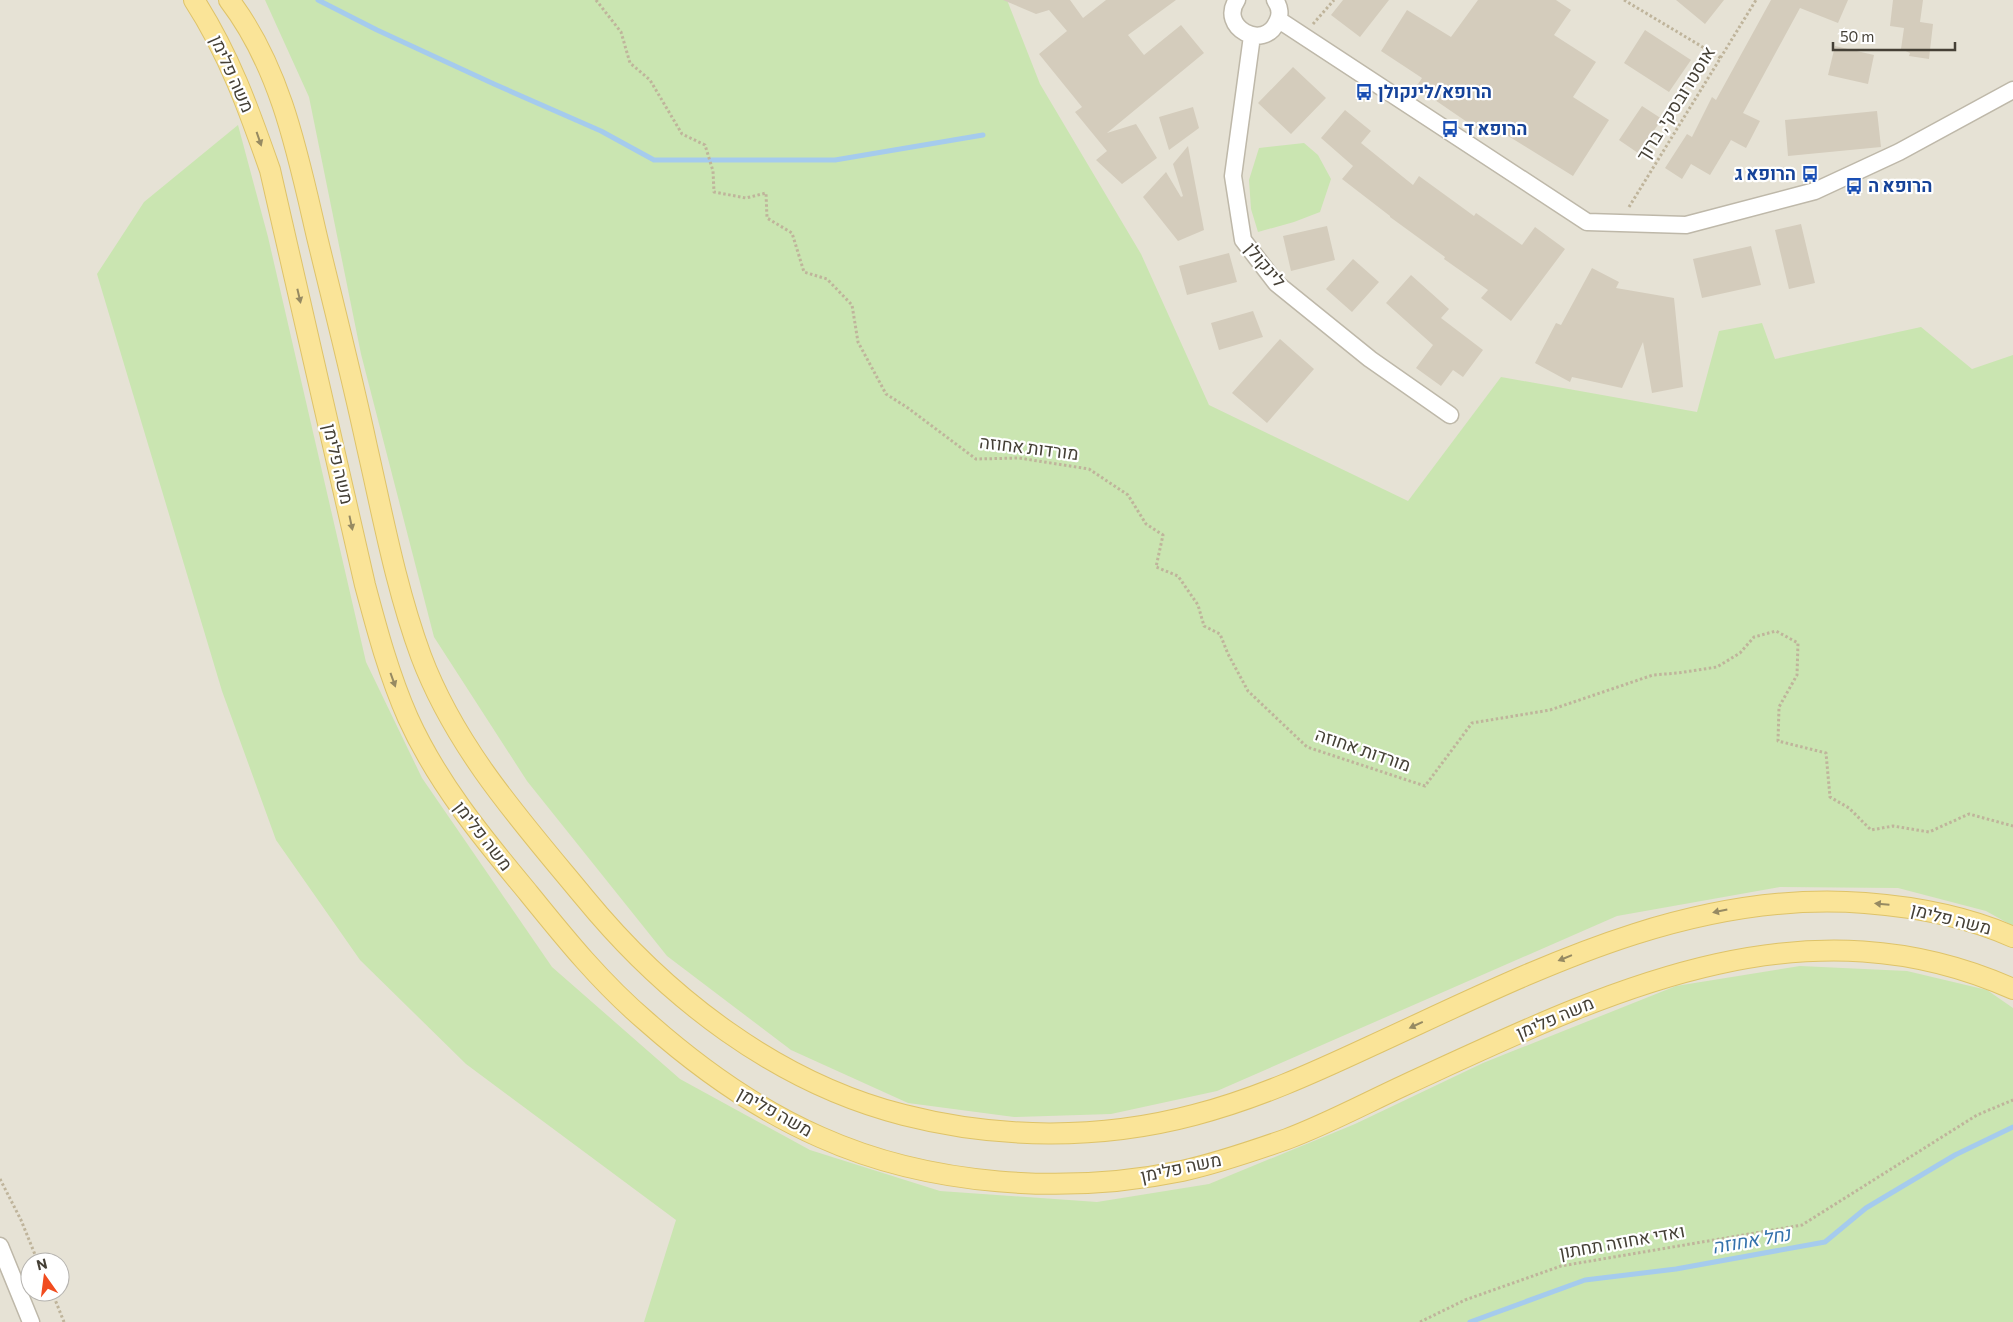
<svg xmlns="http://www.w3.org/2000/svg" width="2013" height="1322" viewBox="0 0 2013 1322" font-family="Commissioner,Heebo,sans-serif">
	<rect width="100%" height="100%" fill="#f2f0e7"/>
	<!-- residential -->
	<path fill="#e6e2d5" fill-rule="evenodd" d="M0,0H2013V1322H0ZM30,1262H60V1292H30Z"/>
	<!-- green -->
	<path fill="#cae5b1" d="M265,0H1007L1040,84L1141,254L1209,405L1408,501L1501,377L1697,412L1719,331L1762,323L1775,359L1921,327L1972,369L2013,355V926L1986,911L1898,888L1780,887L1617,916L1217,1091L1111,1114L1014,1117L908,1103L791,1050L667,956L527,781L434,637L361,354L309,97Z
		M238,125L268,237L366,662L422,778L552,967L680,1079L810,1150L940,1191L1097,1202L1209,1184L1355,1124L1483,1063L1676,986L1800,966L1907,971L1987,990L2013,1008V1322H644L676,1220L466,1064L360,960L276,840L222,691L97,274L144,202Z
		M1304,143L1318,155L1331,179L1320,212L1294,222L1258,232L1251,209L1249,180L1259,148Z"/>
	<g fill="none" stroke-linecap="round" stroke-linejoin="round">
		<!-- stream -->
		<path stroke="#a5cbed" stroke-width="5" d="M318,0L377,30L494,84L601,131L654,160H835L983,135
			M1470,1322L1585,1280L1676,1269L1825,1242L1866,1208L1955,1155L2013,1127"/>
	</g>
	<!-- building -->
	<path fill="#d4ccbc" d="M1003,0H1070L1083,18L1106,0H1176L1128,35L1144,55L1181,25L1204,53L1107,133L1136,124L1157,158L1122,184L1096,160L1107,151L1075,112L1082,107L1039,54L1067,31L1049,10L1036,14Z
		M1343,0H1389L1360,37L1331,15Z
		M1478,0H1556L1571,10L1554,35L1596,62L1573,97L1609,120L1573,176L1492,126L1486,135L1416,87L1422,78L1381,51L1407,10L1451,37Z
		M1676,0H1724L1705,24Z
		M1771,0H1848L1838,23L1800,8L1743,113L1760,121L1746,148L1731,140L1710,175L1691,164L1682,179L1665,168L1687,134L1692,137L1712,97L1716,100Z
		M1893,0H1923L1920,22L1933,24L1929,59L1909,56L1910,53L1901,49L1904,28L1890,26Z
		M1645,30L1691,60L1669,92L1624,63Z
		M1835,46L1874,55L1868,84L1828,75Z
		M1293,67L1326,98L1291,134L1258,103Z
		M1642,106L1662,119L1638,153L1619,140Z
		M1193,107L1199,128L1169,150L1159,117Z
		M1345,110L1371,131L1361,143L1413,185L1419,176L1474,216L1476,213L1522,245L1535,227L1565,249L1511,321L1481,298L1488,290L1444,259L1445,257L1390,217V216L1342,179L1353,166L1321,138Z
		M1877,111L1881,147L1788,156L1785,120Z
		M1188,146L1204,230L1178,241L1143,197L1166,172L1181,197L1183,196L1173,164Z
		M1801,224L1815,283L1789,289L1775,230Z
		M1327,226L1335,260L1291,271L1283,236Z
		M1751,246L1761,285L1702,298L1693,259Z
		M1229,253L1237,282L1187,295L1179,266Z
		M1353,259L1379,282L1352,312L1326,289Z
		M1592,268L1619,282L1616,288L1674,298L1683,387L1652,393L1643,342L1622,388L1572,377L1570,382L1535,363L1556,323L1561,325Z
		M1411,275L1449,309L1441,318L1483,350L1463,377L1453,370L1441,386L1416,368L1433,345L1386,303Z
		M1253,311L1263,337L1219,350L1211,323Z
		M1280,339L1314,369L1267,423L1232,393Z"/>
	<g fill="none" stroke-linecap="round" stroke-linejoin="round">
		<!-- minor casing -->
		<g stroke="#beb8a9" stroke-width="19">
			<path id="minor" d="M1237,0C1218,27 1264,52 1277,22C1281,15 1280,7 1275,0
				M1279,20L1587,222L1686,225L1815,191L1899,152L2013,90
				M1252,36L1233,176L1243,240L1276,283L1370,359L1450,415
				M0,1246L31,1322"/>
		</g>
		<!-- major casing -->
		<g stroke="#dec369" stroke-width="22">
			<path id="major" d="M194,0C229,54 249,110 270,170L365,585C377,630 389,675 408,718C437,782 481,836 526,890C564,937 600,982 647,1022C699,1068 756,1109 820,1137C929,1186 1066,1195 1182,1171C1218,1163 1253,1151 1287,1139C1327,1124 1366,1103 1405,1085C1599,996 1799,893 2013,989
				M229,0C281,68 298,155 317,237C334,307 352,377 367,447C383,517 396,588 421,656C456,749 522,822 584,897C666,997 777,1083 904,1115C998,1139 1100,1140 1194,1115C1256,1099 1313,1073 1371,1046C1528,974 1687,889 1865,903C1917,907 1966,916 2013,937"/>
		</g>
		<!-- path -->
		<path stroke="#bfb49b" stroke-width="3" stroke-dasharray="2.5 2.5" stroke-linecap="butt" d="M596,0L621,32L630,63L650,80L682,134L705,145L713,171L714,192L746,198L766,193L767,218L792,233L804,272L827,279L852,305L858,342L886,394L908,408L976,459L1019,458L1089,469L1128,495L1146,524L1163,535L1156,567L1178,576L1198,605L1204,626L1220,634L1228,654L1248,691L1307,747L1425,786L1472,723L1550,710L1653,675L1678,673L1717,667L1740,653L1754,637L1776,631L1798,643L1797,675L1779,707L1778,741L1826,753L1830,797L1849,808L1871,830L1893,826L1929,832L1969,814L2013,826
			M1624,0L1721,58
			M1313,24L1334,0
			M1629,207L1756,0
			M0,1179L21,1220L38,1262
			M52,1292L64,1322
			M1420,1322L1465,1300L1561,1266L1802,1225L1977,1115L2013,1100"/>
		<!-- minor -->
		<use href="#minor" stroke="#fff" stroke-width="16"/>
		<!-- major -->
		<use href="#major" stroke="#fae498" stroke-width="20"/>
	</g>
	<!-- one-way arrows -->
	<defs><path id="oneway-solid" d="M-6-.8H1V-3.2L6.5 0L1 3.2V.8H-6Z" transform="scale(1.25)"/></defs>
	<g fill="#968a62">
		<use href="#oneway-solid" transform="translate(259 139) rotate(71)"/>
		<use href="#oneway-solid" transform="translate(299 296) rotate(77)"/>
		<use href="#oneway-solid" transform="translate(351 523) rotate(78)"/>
		<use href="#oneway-solid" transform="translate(393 680) rotate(70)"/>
		<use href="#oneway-solid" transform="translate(1882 904) rotate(-175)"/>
		<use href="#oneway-solid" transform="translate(1720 911) rotate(168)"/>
		<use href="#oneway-solid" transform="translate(1565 958) rotate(158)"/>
		<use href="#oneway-solid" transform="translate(1416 1025) rotate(155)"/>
	</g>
	<!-- icons -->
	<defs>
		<g id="bus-bare" transform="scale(1.35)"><path d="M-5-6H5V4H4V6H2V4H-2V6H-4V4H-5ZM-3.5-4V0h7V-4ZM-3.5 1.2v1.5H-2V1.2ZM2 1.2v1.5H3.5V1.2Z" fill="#1a4fb4" stroke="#fff" stroke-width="2.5" paint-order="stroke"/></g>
	</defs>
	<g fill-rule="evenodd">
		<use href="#bus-bare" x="1364" y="92"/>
		<use href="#bus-bare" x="1450" y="129"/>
		<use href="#bus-bare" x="1810" y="174"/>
		<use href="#bus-bare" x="1854" y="186"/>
	</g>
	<g text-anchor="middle" stroke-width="4.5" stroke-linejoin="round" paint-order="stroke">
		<!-- street labels -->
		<g font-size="18" fill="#454036" stroke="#fff">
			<text transform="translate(232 74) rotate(66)" y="6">משה פלימן</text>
			<text transform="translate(1676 104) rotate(-58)" y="6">אוסטרובסקי, ברוך</text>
			<text transform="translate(1265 265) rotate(50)" y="6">לינקולן</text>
			<text transform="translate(1029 448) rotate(7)" y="6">מורדות אחוזה</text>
			<text transform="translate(338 464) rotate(77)" y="6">משה פלימן</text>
			<text transform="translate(1363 750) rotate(19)" y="6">מורדות אחוזה</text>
			<text transform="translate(483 836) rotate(52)" y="6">משה פלימן</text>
			<text transform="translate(1951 919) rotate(14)" y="6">משה פלימן</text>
			<text transform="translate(1555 1018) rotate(-23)" y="6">משה פלימן</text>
			<text transform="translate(775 1112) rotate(29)" y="6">משה פלימן</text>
			<text transform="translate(1181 1168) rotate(-12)" y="6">משה פלימן</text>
			<text transform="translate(1622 1242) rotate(-10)" y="6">ואדי אחוזה תחתון</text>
		</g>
		<!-- transit labels -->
		<g font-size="18" font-weight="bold" fill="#164399" stroke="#fff" text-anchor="start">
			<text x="1378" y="98">הרופא/לינקולן</text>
			<text x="1464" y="135">הרופא ד</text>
			<text x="1796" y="180" text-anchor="end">הרופא ג</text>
			<text x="1868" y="192">הרופא ה</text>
		</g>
		<!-- water labels -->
		<g font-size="19" font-style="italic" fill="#3472ac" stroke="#fff">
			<text transform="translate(1751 1240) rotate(-10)" y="7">נחל אחוזה</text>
		</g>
	</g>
	<!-- north arrow -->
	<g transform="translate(45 1277) rotate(346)"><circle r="24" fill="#ffffff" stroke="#b5b3af"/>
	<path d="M0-4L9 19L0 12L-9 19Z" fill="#f14c1f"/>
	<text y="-8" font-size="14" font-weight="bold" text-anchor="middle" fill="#454036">N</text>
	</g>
	<!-- scale -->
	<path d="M1833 42v8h122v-8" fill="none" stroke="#454036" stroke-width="2.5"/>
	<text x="1840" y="42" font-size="15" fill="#454036" stroke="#ffffff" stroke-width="4" paint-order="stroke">50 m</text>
</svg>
